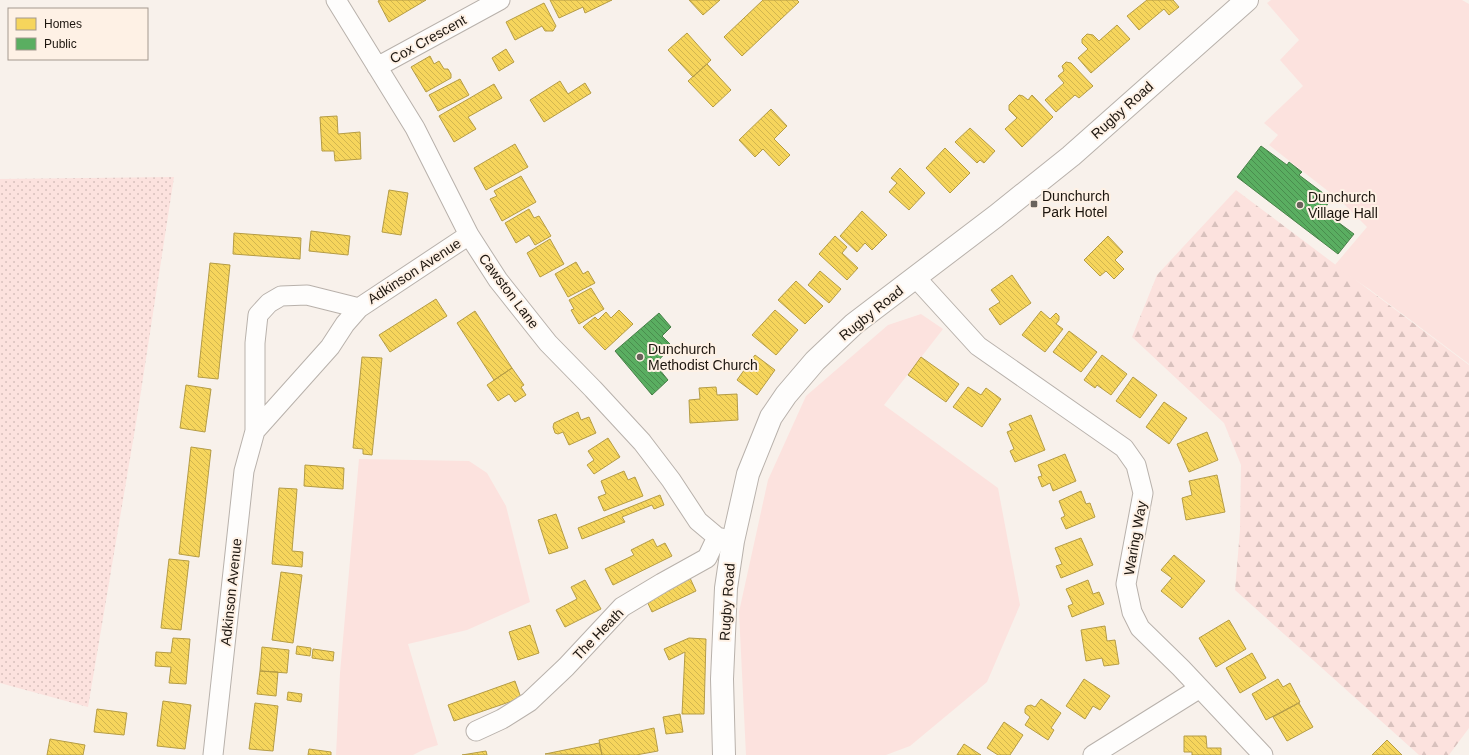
<svg xmlns="http://www.w3.org/2000/svg" width="1469" height="755" viewBox="0 0 1469 755" font-family="Helvetica,sans-serif">
	<defs>
		<pattern id="grass-dots" width="8" height="8" patternUnits="userSpaceOnUse"><rect width="8" height="8" fill="#fce2de"/><path d="M2 2h.1M6 6h.1" fill="none" stroke="#d8c1bd" stroke-width="1.8" stroke-linecap="round"/></pattern>
		<pattern id="forest-firs" width="22" height="20" patternUnits="userSpaceOnUse"><rect width="22" height="20" fill="#fce2de"/><path d="M5 1l3.5 6h-7zM16 11l3.5 6h-7z" fill="#d8c1bd"/></pattern>
		<pattern id="homes-back-hatch" width="6" height="6" patternUnits="userSpaceOnUse"><rect width="6" height="6" fill="#f6d55c"/><path d="M-1 5l2 2M0 0l6 6M5-1l2 2" fill="none" stroke="#d2b64f"/></pattern>
		<pattern id="public-back-hatch" width="6" height="6" patternUnits="userSpaceOnUse"><rect width="6" height="6" fill="#5aae61"/><path d="M-1 5l2 2M0 0l6 6M5-1l2 2" fill="none" stroke="#4a8d4e"/></pattern>
	</defs>
	<rect width="100%" height="100%" fill="#f8f1eb"/>
	<!-- grass -->
	<path fill="url(#grass-dots)" d="M174,177L137,417L88,707L0,683V179Z"/>
	<!-- forest -->
	<path fill="url(#forest-firs)" d="M1236,190L1469,365V728L1449,755H1419L1235,590L1240,530L1241,465L1224,423L1132,337L1157,275Z"/>
	<!-- green -->
	<path fill="#fce2de" d="M1271,0H1462L1469,4V364L1369,289L1334,266L1367,227L1342,202L1269,145L1278,135L1264,123L1303,86L1280,60L1299,40L1267,3Z
		M921,314L943,329L884,405L998,488L1020,605L987,682L910,746L886,755H746L739,612L768,480L806,396L888,325Z
		M359,459L469,461L487,473L506,506L530,602L467,630L408,644L438,745L425,749L413,755H336L340,673Z"/>
	<!-- homes -->
	<path fill="url(#homes-back-hatch)" stroke="#b59c45" d="M380,0H426L389,22L378,1Z
		M550,0H612L585,13L583,7L559,18Z
		M689,0H720L703,15Z
		M763,0H797L799,2L742,56L724,37Z
		M1147,0H1173L1179,7L1169,15L1164,9L1139,30L1127,16Z
		M544,3L556,26L553,31H545L542,26L515,40L506,22Z
		M1117,25L1130,39L1091,73L1078,58L1088,49L1082,43V39L1087,34L1093,35L1099,41Z
		M687,33L711,60L693,77L668,50Z
		M506,49L514,62L499,71L492,58Z
		M430,56L434,64L439,61L444,69H448L451,74V78L426,92L411,67Z
		M1066,62L1071,63L1093,86L1079,98L1075,95L1056,112L1045,100L1064,83L1058,76L1064,71L1062,66Z
		M707,64L731,90L713,107L688,81Z
		M460,79L469,95L438,111L429,95Z
		M560,81L568,94L585,83L591,93L544,122L530,100Z
		M494,84L502,98L468,117L476,129L454,142L439,116Z
		M1019,95L1023,96L1028,100L1032,95L1053,117L1022,147L1005,129L1017,118L1009,110V105Z
		M771,109L787,126L774,139L790,155L779,166L763,149L755,157L739,140Z
		M337,116L338,134L360,132L361,159L335,161L334,151H322L320,117Z
		M970,128L995,151L984,163L980,160L977,163L955,142Z
		M515,144L528,167L486,190L474,168Z
		M945,148L970,173L950,193L926,168Z
		M900,168L925,193L909,210L889,192L897,183L891,178Z
		M521,176L536,202L502,221L490,199L497,196L494,191Z
		M389,190L408,193L401,235L382,232Z
		M529,209L534,218L539,216L551,236L535,245L529,235L516,243L505,223Z
		M862,211L887,235L872,250L865,243L857,252L840,236Z
		M311,231L350,236L348,255L309,251Z
		M234,233L301,238L300,259L233,254Z
		M835,236L847,247L842,253L858,268L847,280L819,254Z
		M1108,236L1123,252L1115,260L1124,269L1114,279L1106,271L1100,276L1084,260Z
		M550,239L564,264L540,277L527,253Z
		M576,262L583,274L588,271L595,283L568,297L555,274Z
		M210,263L230,265L218,379L198,377Z
		M820,271L841,289L829,303L808,285Z
		M1012,275L1031,303L1000,325L989,309L1000,302L991,290Z
		M796,281L823,306L805,324L778,300Z
		M591,288L604,309L579,324L571,310L574,309L569,300Z
		M436,299L447,316L390,352L379,335Z
		M619,310L633,324L605,350L583,327L595,317L598,320L606,312L611,318Z
		M775,310L798,330L776,355L752,335Z
		M475,311L512,368L494,380L457,323Z
		M1041,311L1050,319L1056,313L1059,316V320L1056,324L1063,329L1045,352L1022,335Z
		M1069,331L1097,352L1081,372L1053,352Z
		M755,355L775,370L757,395L737,380Z
		M1102,355L1127,374L1111,395L1097,385L1095,388L1084,380Z
		M362,357L382,358L372,455L363,454V449L353,448Z
		M921,357L959,384L946,402L908,375Z
		M512,368L524,385L521,387L526,395L515,402L509,394L498,401L487,385Z
		M1133,377L1157,395L1140,418L1116,401Z
		M186,385L211,389L205,432L180,428Z
		M716,387L717,395L737,394L738,420L690,423L689,400L700,399L699,388Z
		M968,387L981,395L986,388L1001,399L982,427L953,407Z
		M1164,402L1187,418L1169,444L1146,427Z
		M578,412L581,420L589,417L596,433L569,445L563,432L558,434L555,433L553,427L554,423Z
		M1031,415L1045,450L1015,462L1010,451L1014,449L1007,432L1012,430L1009,424Z
		M1207,432L1218,460L1189,472L1177,444Z
		M608,438L620,457L594,474L587,465L594,460L588,451Z
		M191,447L211,450L199,557L179,554Z
		M1065,454L1076,481L1053,491L1050,483L1042,487L1038,477L1042,476L1038,465Z
		M305,465L344,468L343,489L304,486Z
		M624,471L628,480L635,477L643,496L604,511L598,497L606,494L601,481Z
		M1217,475L1225,512L1186,520L1182,498L1192,495L1189,481Z
		M279,488L297,489L292,551L303,552L302,567L272,564Z
		M1081,491L1086,504L1090,503L1095,517L1066,529L1061,518L1065,516L1059,501Z
		M660,495L664,505L654,509L652,505L622,517L625,522L582,539L578,528Z
		M556,514L568,548L549,554L538,520Z
		M1081,538L1093,565L1061,578L1056,566L1062,564L1055,548Z
		M653,539L657,547L665,543L672,556L613,585L605,569L634,555L631,550Z
		M1174,555L1205,581L1182,608L1161,591L1172,578L1161,570Z
		M169,559L189,561L181,630L161,628Z
		M281,572L302,575L293,643L272,640Z
		M690,578L696,591L652,612L646,599Z
		M585,580L601,609L565,627L556,610L577,599L571,587Z
		M1088,580L1093,594L1099,592L1104,604L1072,617L1068,606L1073,604L1066,589Z
		M1229,620L1246,649L1216,667L1199,638Z
		M530,625L539,653L518,660L509,632Z
		M1105,626L1107,641L1115,640L1119,664L1104,666L1102,658L1086,661L1081,630Z
		M173,638L190,639L186,684L169,683L171,667L155,666L156,652L171,653Z
		M689,638L706,639L704,714H682L685,652L669,660L664,649Z
		M297,646L311,648L310,656L296,654Z
		M262,647L289,650L287,673L260,671Z
		M313,649L334,652L333,661L312,658Z
		M1252,653L1266,678L1240,693L1226,668Z
		M260,671L278,672L276,696L257,694Z
		M1084,679L1110,696L1100,710L1093,706L1085,719L1066,706Z
		M1278,679L1283,687L1290,683L1300,702L1266,720L1252,694Z
		M515,681L521,698L454,721L448,705Z
		M288,692L302,694L301,702L287,700Z
		M1041,699L1061,713L1051,728L1054,730L1048,740L1025,725L1030,717L1025,713V709L1027,706L1031,705L1035,707Z
		M163,701L191,705L185,749L157,746Z
		M255,703L278,706L273,751L249,749Z
		M1299,703L1313,727L1287,741L1273,717Z
		M97,709L127,713L124,735L94,732Z
		M680,714L683,732L666,734L663,717Z
		M1004,722L1023,735L1010,755H998L987,748Z
		M654,728L658,751L636,755H602L599,740Z
		M1184,736H1206L1207,748H1221V755H1192V752H1184Z
		M50,739L85,745L83,755H47Z
		M1387,740L1402,755H1372Z
		M599,743L602,755L545,754Z
		M964,744L981,755H957Z
		M309,749L331,752V755H308Z
		M486,751L487,755H462Z"/>
	<!-- public -->
	<path fill="url(#public-back-hatch)" stroke="#488048" d="M1261,146L1287,165L1289,162L1302,172L1299,175L1331,199L1323,211L1354,234L1338,254L1237,177Z
		M659,313L671,327L662,336L672,346L655,364L668,380L652,395L615,351Z"/>
	<g fill="none" stroke-linecap="round" stroke-linejoin="round">
		<!-- minor casing -->
		<g stroke="#b8b1ab" stroke-width="21">
			<path id="minor" d="M336,0L415,128L469,235L498,280L548,343L593,389L642,442L671,480L698,521L717,537L733,541
				M377,67L500,0
				M916,278L978,346L1124,448L1136,465L1143,493L1126,584L1132,612L1140,628L1181,668L1263,755
				M255,431V343L258,315L269,303L281,296L307,295L359,308
				M476,731L502,719L529,702L566,667L622,607L662,583L707,558L717,537
				M213,755L244,471L255,431L330,347L345,324L359,308L469,235
				M1093,755L1200,688"/>
		</g>
		<!-- major casing -->
		<g stroke="#b8b1ab" stroke-width="24">
			<path id="major" d="M724,755L722,679L726,588L733,541L748,474L771,417L786,395L815,361L854,324L996,216L1071,156L1247,0"/>
		</g>
		<!-- minor -->
		<use href="#minor" stroke="#fefdfc" stroke-width="19"/>
		<!-- major -->
		<use href="#major" stroke="#fefdfc" stroke-width="22"/>
	</g>
	<!-- markers -->
	<g fill="#6a635c" stroke="#fef1e5" stroke-width="1.5">
		<rect x="1030" y="200" width="8" height="8" rx="2"/>
		<circle cx="1300" cy="205" r="4"/>
		<circle cx="640" cy="357" r="4"/>
	</g>
	<g text-anchor="middle" stroke-width="4" stroke-linejoin="round" paint-order="stroke">
		<!-- street labels -->
		<g font-size="14" fill="#1d160f" stroke="#fef1e5">
			<text transform="translate(428 39) rotate(-29)" y="5">Cox Crescent</text>
			<text transform="translate(1122 110) rotate(-42)" y="5">Rugby Road</text>
			<text transform="translate(414 271) rotate(-33)" y="5">Adkinson Avenue</text>
			<text transform="translate(509 291) rotate(53)" y="5">Cawston Lane</text>
			<text transform="translate(871 313) rotate(-39)" y="5">Rugby Road</text>
			<text transform="translate(1135 538) rotate(-80)" y="5">Waring Way</text>
			<text transform="translate(231 592) rotate(-84)" y="5">Adkinson Avenue</text>
			<text transform="translate(727 602) rotate(-86)" y="5">Rugby Road</text>
			<text transform="translate(598 634) rotate(-46)" y="5">The Heath</text>
		</g>
		<!-- poi labels -->
		<g font-size="14" fill="#1d160f" stroke="#fef1e5" text-anchor="start">
			<text x="1042" y="201">Dunchurch<tspan x="1042" dy="16">Park Hotel</tspan></text>
			<text x="1308" y="202">Dunchurch<tspan x="1308" dy="16">Village Hall</tspan></text>
			<text x="648" y="354">Dunchurch<tspan x="648" dy="16">Methodist Church</tspan></text>
		</g>
	</g>
	<!-- legend -->
	<rect x="8" y="8" width="140" height="52" fill="#fef1e5" stroke="#a4998f"/>
	<rect x="16" y="18" width="20" height="12" fill="#f6d55c" stroke="#a4998f"/>
	<text x="44" y="28" font-size="12" fill="#1d160f">Homes</text>
	<rect x="16" y="38" width="20" height="12" fill="#5aae61" stroke="#a4998f"/>
	<text x="44" y="48" font-size="12" fill="#1d160f">Public</text>
</svg>
